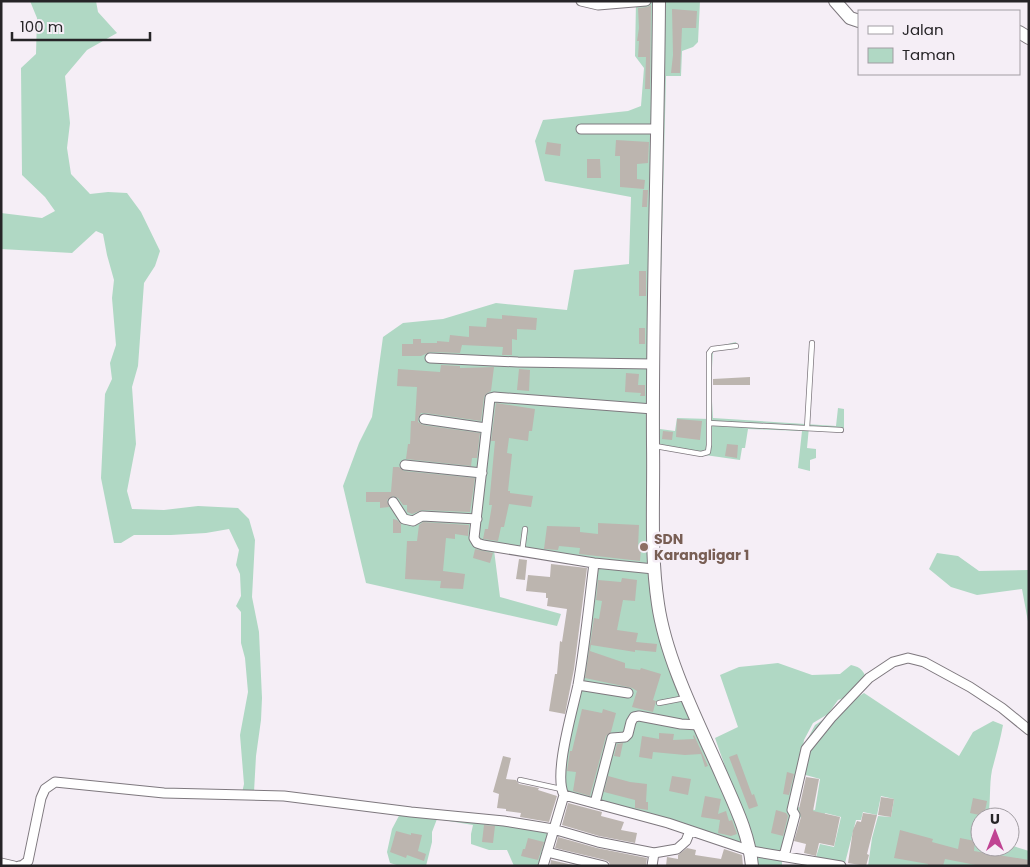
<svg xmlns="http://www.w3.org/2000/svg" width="1030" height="867" viewBox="0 0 1030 867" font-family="Poppins,sans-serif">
	<rect width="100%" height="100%" fill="#f5eef6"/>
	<!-- green -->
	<path fill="#b0d8c4" d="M30,1H96L98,12L117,33L87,50L65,76L70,123L67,148L71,174L90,194L108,192L127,193L141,212L160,251L155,266L144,283L138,366L132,387L136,444L127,491L132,509L164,510L198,506L238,508L249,519L255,540L252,597L259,632L262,698L261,720L256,756L254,792L242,793L244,784L240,735L248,692L245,658L241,643V612L236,606L241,596L240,574L236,565L239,550L229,529L206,533L171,535H134L121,543H114L101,478L105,394L112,379L110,363L116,345L112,298L114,280L107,255L103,234L96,231L72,253L1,249V213L42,218L55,211L45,197L22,175L21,68L36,54L37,18Z
		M636,1H700L698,42L693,47L682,51L681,76H666L660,317V429L675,431L677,418L710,419L711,348L736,342L737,345L713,350L711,385L713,418L836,426L838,408L844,409V428L809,427L807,448L816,449V458L810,460V471L798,468L802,431L748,429L745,448H742L740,460L663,449L652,450L650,566L494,550L500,597L561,614L557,626L366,583L343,486L359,443L372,417L383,337L403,323L443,319L496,303L567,310L574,270L629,264L631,197L545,181L535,141L543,120L628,111L641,106L644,68L635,56Z
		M937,553L958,556L979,571L1029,570V627L1022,589L977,595L951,587L929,569Z
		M594,562L653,569L658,610L752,847L562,795L560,781Z
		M778,663L812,675L840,674L851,665C861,667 865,672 867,682L855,694L838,700L828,714L813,723L804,740L785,853L754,848L715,738L738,727L720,675L739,667Z
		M864,693L959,756L973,732L993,721L1003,725C1000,741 996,755 992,770C989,785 991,802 988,817H980V847H1010V845L1029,851V866H868L872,838L878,816L891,817L894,799L881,796L877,815L863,812L861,820H856L845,863L818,860L816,857L820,844L834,847L841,817L825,813L823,821L798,817L797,807L815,810L820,779L802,774L807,740L815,725Z
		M402,810L553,830L542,866H514L507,850H489L471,844V834L473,825L437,819L432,832V842L426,866H400L390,863L387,852L392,829Z
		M756,855L782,859V866H757Z"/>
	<!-- building -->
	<path fill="#bcb5af" d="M651,5L650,89H645L646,57H638L639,41H637L639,28L638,8L647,7Z
		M672,9L697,11L696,28H682L680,73H671L673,55Z
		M616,140L649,142L648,163L637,164V179L645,180L644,189L620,187V156H615Z
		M547,142L561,144L560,156L545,154Z
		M587,159H600L601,178H587Z
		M643,190H648L647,207H642Z
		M639,271H646V296H639Z
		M502,315L537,318L536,330L517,329V340L512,339V355H502L503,347L462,345L460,353L430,352L421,356H402V344H413V339H421V343H437V341L449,342L450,335L469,337V326L486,327L487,318L502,319Z
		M639,328H645V344H639Z
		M441,365L460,366V368L494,367L491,391L486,394L484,397L481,421L425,413H421L418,418V422L423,425L480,433L477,458H472L471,466L406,459L408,444H410L411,421H415L417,387L397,386L398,369L440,372Z
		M519,369L530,370L529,391L517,390Z
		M626,373L639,374L638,385H645V396H640L641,393L625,392Z
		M750,377V385H713V379Z
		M496,403L535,409L532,431H529L528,441L509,438L507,453L512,454L508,491H510V493L533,496L531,507L509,504L504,527H501L498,541L483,539L485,529H488L492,505H489L495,441H491Z
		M677,419L702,421L700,440L676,437Z
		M663,431L673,432L672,440L662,439Z
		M727,444L738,445L737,458L725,456Z
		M393,467H399L404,471L475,478L470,512L422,510L412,514L407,512V505H403L398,498L393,496L387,500L389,507L380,508V502H366V492H391Z
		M393,519L397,520L401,524V533H393Z
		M423,522L469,525L468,536L455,534V539L446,538L443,571L465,574L463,589L440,588L441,581L405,579L407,541H417L419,525Z
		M598,523L639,525L638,548L641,549L640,561L579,554L580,548L559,546L558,550L544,549L547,526L580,527V532L598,534Z
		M475,549L493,553L490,563L473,558Z
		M519,559L527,560L525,580L516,579Z
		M551,564L587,568L574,669L565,714L549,711L555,674H557L560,641L562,642L567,609L547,606L548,598H546V593L526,591L528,575L550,577Z
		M622,578L637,580L635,601L623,600L617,630L638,633L636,642L657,644L656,652L635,650V652L591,645L590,651L625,663V668L640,670L641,668L661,674L653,700L656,701L653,712L632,707L637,691L632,688L585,678L594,618L599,619L602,601L596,600L598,580L621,582Z
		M582,709L602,713L603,709L616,713L611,732L606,736L590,796L573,791L576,772L567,771L570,751H572Z
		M659,733L674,734L673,740L694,739L693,736L694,735L708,766L705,767L701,754L685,755L653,752L652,759L639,757L642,736L659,739Z
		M623,743L620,757L614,756L617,744Z
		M737,754L752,795L754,794L758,806L749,809L729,757Z
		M503,756L511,758L506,779L516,780L519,784L539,788L538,790L557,796L549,822L520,817L521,813L506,811V809L497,808L499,794L493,792Z
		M787,772L794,774L789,795L783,794Z
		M608,776L630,782L647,784L646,802H648V810L635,808V800L604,792Z
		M672,776L691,779L688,795L669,791Z
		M806,777L819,779L813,811L840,817L834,846L819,843L816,856L804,853L806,844L794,841L801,817L799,809Z
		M705,796L721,799L718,814L726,811L729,821L732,820L737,834L731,836L718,833L720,820L701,817Z
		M881,797L894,799L891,817L878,815Z
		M973,798L987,801L984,816L970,813Z
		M568,803L602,812L601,816L624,822L621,830L637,833L635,843L599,836L562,825Z
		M776,810L786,813L788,816L783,836L771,833Z
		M863,813L877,815L867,854L869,855L866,866L848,863L853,830L857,821L861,822Z
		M484,825L495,826L493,843L482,842Z
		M900,830L933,839L932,842L958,849L960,838L975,841L974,851L1029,860V866H981L945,859L943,866H928V864L894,858Z
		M396,831L411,835V833L422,835L418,851L426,854L424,861L407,855L406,858L390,852Z
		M558,837L597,848L647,858L646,866H610L609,862L605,860L555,848Z
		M528,838L544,842L538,860L521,856L523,849H525Z
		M687,848L696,850L695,855L721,859L724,849L742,855L743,866H666L667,857L678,859V855Z
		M551,860L577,866H550Z"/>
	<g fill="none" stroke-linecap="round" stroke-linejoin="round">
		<!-- lane casing -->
		<g stroke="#7e787e" stroke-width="6">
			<path id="lane" d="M709,423L841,430
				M807,428L812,343
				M655,446L701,454L708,452L709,445V353L712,349L736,346
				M522,552L525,529
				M659,703L685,698
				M520,780L561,789"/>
		</g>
		<!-- street casing -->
		<g stroke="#7e787e" stroke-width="11">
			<path id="street" d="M581,1L598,5L646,1
				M581,129H658
				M430,358L518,362L653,364
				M653,409L494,397L490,398L474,538L477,543L483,545L594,563L654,569
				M424,419L486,428
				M405,465L482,473
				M393,502L404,519L413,521L422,516L477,519
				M578,685L628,693
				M564,795L668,823L751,851L841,866
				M595,803L612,738L625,737L628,734L631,722L634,717L639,716L681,724L699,725
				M547,852L604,866
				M784,856L795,815L792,810L806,749L831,718L869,678L893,662L908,658L924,662L970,687L1002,708L1029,730
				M1,863L14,866
				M19,866L23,865L28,861L41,798L45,789L55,782L164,793L284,796L411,812L504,821L553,829L598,842L654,853L677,849L686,841L690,831
				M543,866L564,795C553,775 573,709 578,685C585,645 589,604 594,563
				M652,866L654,853"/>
		</g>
		<!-- secondary casing -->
		<g stroke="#7e787e" stroke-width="14">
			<path id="secondary" d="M659,1C658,149 652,297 653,445C654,498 650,551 658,604C666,660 698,722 721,774C734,804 749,833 752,866
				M835,1L850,18L859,21
				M1019,32L1029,38"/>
		</g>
		<!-- lane -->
		<use href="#lane" stroke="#fff" stroke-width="4.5"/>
		<!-- street -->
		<use href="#street" stroke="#fff" stroke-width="9"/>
		<!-- secondary -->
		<use href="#secondary" stroke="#fff" stroke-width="12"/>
	</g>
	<!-- markers -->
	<circle fill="#8d6e63" stroke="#f5eef6" stroke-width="2" cx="644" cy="547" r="5"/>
	<g text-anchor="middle" stroke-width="5" stroke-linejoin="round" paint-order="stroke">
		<!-- education labels -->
		<g font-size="14" font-weight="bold" fill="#785e54" stroke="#f5eef6" text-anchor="start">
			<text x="654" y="544">SDN<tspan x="654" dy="16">Karangligar 1</tspan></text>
		</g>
	</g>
	<!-- border -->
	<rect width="1030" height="867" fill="none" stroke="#262427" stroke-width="5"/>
	<!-- legend -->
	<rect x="858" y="10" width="162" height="65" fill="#f5eef6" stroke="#a29da3"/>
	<rect x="868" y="26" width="25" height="8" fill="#ffffff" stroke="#a29da3"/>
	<text x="902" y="35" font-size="15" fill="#262427">Jalan</text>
	<rect x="868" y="48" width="25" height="15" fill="#b0d8c4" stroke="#a29da3"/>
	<text x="902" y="60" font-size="15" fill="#262427">Taman</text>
	<!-- north arrow -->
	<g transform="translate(995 832)"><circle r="24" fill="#f5eef6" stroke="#a29da3"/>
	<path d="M0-4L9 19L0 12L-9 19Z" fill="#c04493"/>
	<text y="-8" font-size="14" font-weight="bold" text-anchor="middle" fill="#262427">U</text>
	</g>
	<!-- scale -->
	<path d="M12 32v8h138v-8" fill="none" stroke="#262427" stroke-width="2.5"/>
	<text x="20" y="32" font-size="15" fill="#262427" stroke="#f5eef6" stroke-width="4" paint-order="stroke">100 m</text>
</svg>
